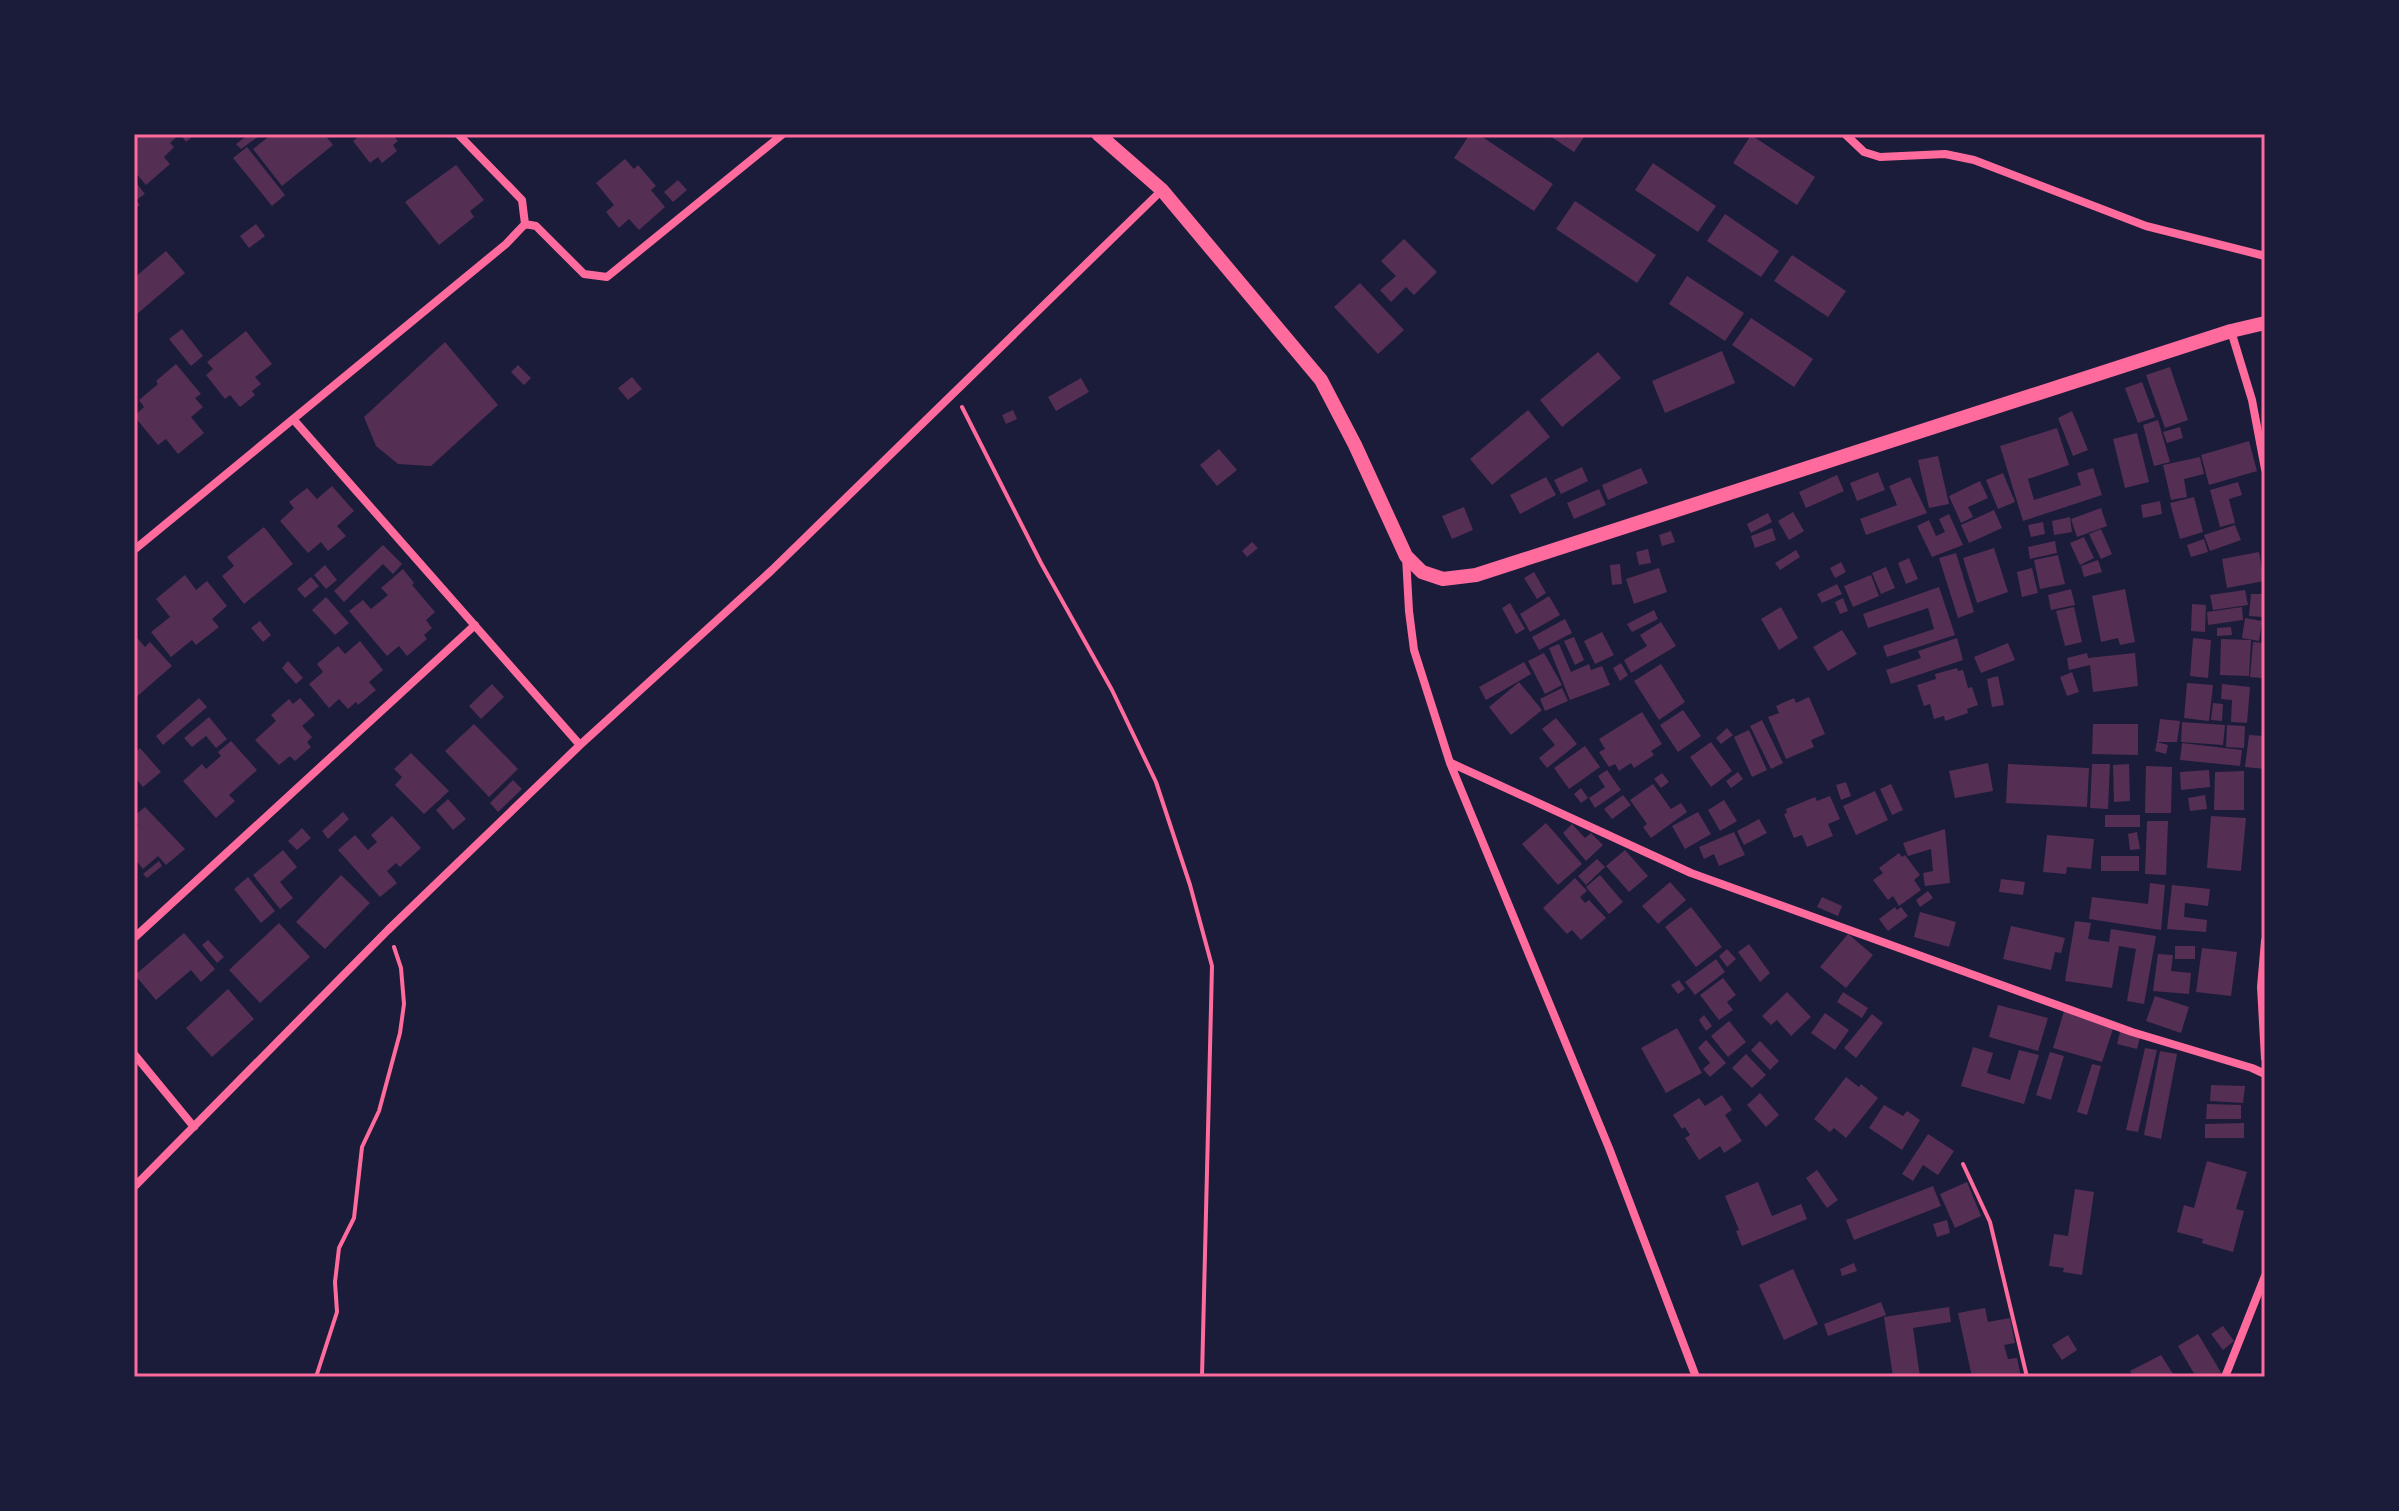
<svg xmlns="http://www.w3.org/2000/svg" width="2399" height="1511" viewBox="0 0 2399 1511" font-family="'Work Sans',sans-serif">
	<rect width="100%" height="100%" fill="#1b1b3a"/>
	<!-- building -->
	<path fill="#542f53" d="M134,134H195L186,142L180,134L170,143L174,147L164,157L170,164L146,185L134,171Z
		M249,134L259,136L241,149L236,144Z
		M272,134H324L333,145L282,186L253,149Z
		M362,134H392L398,141L393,145L397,151L382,163L378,157L370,163L353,141Z
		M1470,134H1478L1553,184L1534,211L1454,158Z
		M1547,134H1586L1574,152Z
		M1751,135L1815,177L1797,205L1733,163Z
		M247,147L285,195L272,206L233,158Z
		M625,159L634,169L638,165L656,186L651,190L665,207L639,230L629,219L619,228L606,212L614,205L596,183Z
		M1653,163L1716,206L1698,232L1635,190Z
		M456,165L484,200L470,211L474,217L439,245L405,202Z
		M134,180L145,194L136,200L140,205L134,209Z
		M678,180L687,190L673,202L664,192Z
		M1575,201L1656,255L1637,283L1556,229Z
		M1725,214L1779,251L1761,277L1707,241Z
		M256,224L265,236L249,248L240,236Z
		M1404,239L1437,272L1414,295L1406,287L1391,302L1380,290L1396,276L1381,261Z
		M166,251L185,273L137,314L134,311V278Z
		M1792,255L1846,291L1828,317L1774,281Z
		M1687,276L1744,313L1725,341L1669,304Z
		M1360,283L1404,330L1378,354L1334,307Z
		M1751,318L1813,359L1794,387L1732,345Z
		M182,329L203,356L191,366L169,339Z
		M246,331L272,364L255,377L261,384L252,391L255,395L240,407L230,395L225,399L206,375L213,369L207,362Z
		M445,342L498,405L431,466L398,464L376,446L364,417Z
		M1722,351L1735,383L1665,413L1652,381Z
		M1598,352L1621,378L1562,427L1540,400Z
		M176,364L201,394L195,398L203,407L191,417L204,433L178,454L166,439L158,445L134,416L144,407L139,400L158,384L156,381Z
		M518,365L531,378L524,385L511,372Z
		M2170,367L2188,420L2165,428L2146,375Z
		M632,377L642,389L628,400L618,388Z
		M1081,378L1089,392L1056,411L1048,397Z
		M2142,382L2155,417L2138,423L2125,388Z
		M1013,410L1017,419L1006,424L1002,415Z
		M1528,410L1550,437L1492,485L1470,459Z
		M2072,411L2088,450L2073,456L2058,418Z
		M2158,420L2170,462L2154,466L2143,425Z
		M2180,427L2183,438L2167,443L2163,432Z
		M2057,428L2069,465L2028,479L2034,500L2081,485L2077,473L2093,468L2102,495L2023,521L2000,446Z
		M2137,433L2149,482L2125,488L2113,439Z
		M2249,441L2257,471L2209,485L2201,455Z
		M1219,449L1237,470L1217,486L1200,465Z
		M1938,456L1949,504L1929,508L1918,460Z
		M2200,457L2204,474L2184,479L2187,497L2171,500L2163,465Z
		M1582,467L1588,481L1561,494L1554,480Z
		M1641,468L1648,483L1608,500L1602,485Z
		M1878,472L1885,490L1857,501L1850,483Z
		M2003,473L2015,502L1998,509L1986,480Z
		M1837,475L1844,491L1806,508L1799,492Z
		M1546,477L1556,495L1520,514L1510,495Z
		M1910,477L1927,513L1866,535L1860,519L1897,505L1889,486Z
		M1980,481L1988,498L1968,507L1973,517L1961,523L1949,496Z
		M2238,482L2242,495L2229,499L2235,523L2220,527L2210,490Z
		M332,486L354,511L337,526L346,536L328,551L321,542L308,553L280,521L294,508L289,502L307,488L317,499Z
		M1599,489L1606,505L1574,519L1567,503Z
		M2194,497L2203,532L2180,539L2170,503Z
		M2160,501L2162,514L2143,518L2141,505Z
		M1464,507L1473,530L1452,539L1442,516Z
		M2101,508L2107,526L2077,537L2071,519Z
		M1994,510L2002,528L1969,543L1961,525Z
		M1793,512L1804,531L1789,540L1778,521Z
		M1768,513L1772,522L1751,533L1747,524Z
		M1949,514L1963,545L1932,557L1917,526L1929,520L1936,536L1945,532L1939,519Z
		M2070,517L2072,532L2054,535L2052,521Z
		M2043,522L2045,534L2031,537L2028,525Z
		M2235,525L2241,540L2210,551L2204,535Z
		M264,527L293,564L244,604L222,576L234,566L227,557Z
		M1772,528L1776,540L1755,548L1751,536Z
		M2101,529L2112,554L2101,559L2089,534Z
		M1671,531L1675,542L1662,546L1659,535Z
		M2084,537L2094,558L2080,565L2070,543Z
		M2204,539L2208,552L2191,557L2187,545Z
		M2055,541L2057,553L2030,559L2028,547Z
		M1252,542L1258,548L1247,557L1242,551Z
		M383,545L402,564L393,574L383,564L344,602L334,591Z
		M1994,548L2008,592L1977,603L1963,558Z
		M1648,549L1651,563L1639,565L1636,552Z
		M1796,550L1800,557L1780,570L1775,563Z
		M2259,552L2264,581L2227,588L2222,559Z
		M1956,553L1974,612L1958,618L1939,558Z
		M2058,555L2065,584L2040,589L2034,560Z
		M1909,558L1918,579L1906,584L1898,563Z
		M2098,560L2102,572L2084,577L2081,566Z
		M1841,562L1846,572L1835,578L1830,568Z
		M1620,564L1622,584L1612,585L1610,565Z
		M325,565L337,580L326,589L314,575Z
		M1886,567L1895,588L1881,594L1872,573Z
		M1659,568L1667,592L1634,604L1626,579Z
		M2032,568L2038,593L2022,597L2017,572Z
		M403,569L414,583L412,585L435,612L426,620L432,628L424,635L427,639L407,656L399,646L387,656L349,611L363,600L371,609L388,595L381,588Z
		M1534,572L1546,593L1537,599L1524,578Z
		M185,575L196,590L207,581L227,606L212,619L219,627L196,645L192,640L171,657L151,632L170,617L156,599Z
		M1871,575L1879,596L1853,607L1844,586Z
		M311,577L319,586L305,598L297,589Z
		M1837,584L1842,594L1822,603L1817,594Z
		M1939,587L1955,635L1887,657L1883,646L1934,629L1928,608L1868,628L1863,614Z
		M2071,589L2075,605L2051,610L2048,595Z
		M2125,589L2135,642L2120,645L2118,638L2101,642L2092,596Z
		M2245,590L2248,605L2213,610L2210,595Z
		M2251,594H2263L2262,617L2249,616Z
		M1549,596L1560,615L1530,632L1520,614Z
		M326,597L349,623L335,635L312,610Z
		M1843,598L1848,611L1840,614L1835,602Z
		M1510,603L1525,629L1516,634L1502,608Z
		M2192,604L2206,605L2205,632L2191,631Z
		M1781,607L1798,638L1779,650L1761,619Z
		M2074,607L2082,642L2065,646L2056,611Z
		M2242,607L2243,620L2208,625L2207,612Z
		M1654,610L1658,619L1632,632L1627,624Z
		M2245,618L2262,621L2259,641L2242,638Z
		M1565,619L1572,633L1539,650L1532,637Z
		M260,621L271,635L263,642L251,628Z
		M1661,622L1676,646L1631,673L1624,660L1647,646L1640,635Z
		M2231,627L2232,635L2217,636V628Z
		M1842,630L1857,654L1828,671L1813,647Z
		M1602,632L1614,655L1595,664L1584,641Z
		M134,634L145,647L150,642L172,666L134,699Z
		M1574,637L1584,660L1575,665L1564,641Z
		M1957,638L1963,660L1891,684L1886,670L1921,658L1918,651Z
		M2193,638L2211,640L2208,678L2190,676Z
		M2221,639L2251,640L2249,676L2220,675Z
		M360,641L383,670L369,682L376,690L358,705L356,702L348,709L339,699L329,708L309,684L323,672L317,664L338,646L345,654Z
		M2253,642L2265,643L2262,678L2250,677Z
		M2008,643L2015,660L1981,673L1974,657Z
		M1559,644L1571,672L1589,664L1591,670L1602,666L1610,685L1570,700L1549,648Z
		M1544,653L1562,685L1545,694L1528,661Z
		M2087,653L2088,658L2135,653L2138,686L2093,692L2090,665L2069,670L2067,658Z
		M288,661L303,678L296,684L282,668Z
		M1524,662L1531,674L1486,700L1479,687Z
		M1621,663L1628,675L1620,681L1613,668Z
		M1661,664L1685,702L1659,720L1634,681Z
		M1957,668L1958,671L1963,670L1968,688L1972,687L1978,705L1967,709L1968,713L1945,721L1944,716L1934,719L1930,704L1924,706L1917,685L1936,679L1935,674Z
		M2072,672L2079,692L2067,696L2060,677Z
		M1998,676L2004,705L1992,707L1987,679Z
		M1519,682L1542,710L1511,735L1489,707Z
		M2187,683L2213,685L2209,721L2184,718Z
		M492,684L504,697L481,719L469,706Z
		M2222,684L2250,687L2247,723L2231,722L2232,700L2221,699Z
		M1562,688L1568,701L1545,711L1540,699Z
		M1809,697L1825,734L1811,740L1814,747L1786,759L1768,717L1779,713L1776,706L1794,698L1796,703Z
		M199,698L207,707L163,745L156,736Z
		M300,698L315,715L302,726L312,737L307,742L311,747L295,761L290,756L279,765L255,740L276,721L271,715L289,699L293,704Z
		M2213,703L2223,704L2222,721L2211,720Z
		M1683,710L1701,736L1678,752L1660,725Z
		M1642,712L1662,744L1651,751L1654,755L1634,768L1631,763L1619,771L1615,764L1609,767L1599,752L1605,749L1599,739Z
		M209,717L227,739L216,748L206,736L192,747L184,738Z
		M1556,718L1577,744L1547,768L1539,758L1555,745L1542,729Z
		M2160,719L2180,721L2177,742H2157Z
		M1762,720L1783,763L1771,769L1750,726Z
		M2182,722L2225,725L2223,745L2181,742Z
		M474,724L518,769L489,797L445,751Z
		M2093,724H2138V755L2092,754Z
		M2227,725L2245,726L2244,748L2226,747Z
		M1727,728L1733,735L1721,744L1716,738Z
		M1749,730L1767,770L1752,777L1734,737Z
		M2249,735L2265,736V769L2245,767Z
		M231,741L257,770L229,795L235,801L216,818L183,781L202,764L206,769L221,756L218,752Z
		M1711,742L1732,771L1711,787L1690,757Z
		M2157,742L2168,745L2166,754L2155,751Z
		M2182,743L2242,750L2240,766L2180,760Z
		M1585,746L1600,767L1569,789L1554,768Z
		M140,748L161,772L143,787L137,780L134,783V753Z
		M411,753L449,791L424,814L395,785L402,777L394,769Z
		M1988,763L1993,791L1955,798L1949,771Z
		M2008,764L2089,768L2087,807L2006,803Z
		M2092,764H2110L2108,809L2090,808Z
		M2129,764L2130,801L2114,802L2113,765Z
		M2146,766L2172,767L2171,813H2145Z
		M1607,770L1621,790L1595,808L1589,798L1605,787L1598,776Z
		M2209,770L2210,787L2181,790L2180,772Z
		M2244,771V810H2214L2215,772Z
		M1738,772L1743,779L1731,788L1726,781Z
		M1662,773L1669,782L1661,788L1654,779Z
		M513,780L522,789L498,812L490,803Z
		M1846,782L1851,796L1841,800L1836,785Z
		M1653,784L1671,809L1681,803L1687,812L1651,838L1643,827L1647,824L1630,800Z
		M1891,784L1903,810L1892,815L1880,789Z
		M1581,788L1588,798L1581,803L1574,794Z
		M1875,791L1888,820L1856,835L1843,806Z
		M1623,795L1631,805L1612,819L1604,809Z
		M2205,795L2207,809L2190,811L2188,798Z
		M1830,796L1840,819L1828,824L1833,836L1807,847L1802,835L1794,838L1784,814L1787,813L1786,809L1815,797L1817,801Z
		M448,799L466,819L453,830L436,810Z
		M1724,800L1737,821L1720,831L1708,810Z
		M145,807L185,849L166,865L158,856L143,869L134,858V828L138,825L134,816Z
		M343,812L349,819L328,839L322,831Z
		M1698,812L1711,834L1685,849L1672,826Z
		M2105,815H2140V827H2105Z
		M392,816L421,848L400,867L396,863L387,871L397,883L380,897L338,850L355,835L368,850L377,842L371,835Z
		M2211,816L2246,818L2241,871L2207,868Z
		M1759,819L1767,833L1744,845L1737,831Z
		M2147,821H2168L2166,875L2145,874Z
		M1546,823L1582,864L1558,885L1522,844Z
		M1572,824L1585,838L1591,833L1603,845L1586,861L1563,833Z
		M302,828L311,838L297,850L288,841Z
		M1945,829L1950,883L1925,886L1923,873L1933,871L1931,849L1908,856L1903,843Z
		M1734,832L1745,855L1719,866L1714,854L1704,859L1699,847Z
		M2137,832L2140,849L2130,850L2128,834Z
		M2047,835L2094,839L2091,869L2067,867L2066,874L2043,872Z
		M283,850L297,867L280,882L293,898L280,909L253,875Z
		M1625,850L1648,876L1629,892L1606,866Z
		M1899,853L1902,857L1905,855L1920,875L1914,880L1921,890L1899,906L1893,896L1888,900L1873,880L1883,873L1879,868Z
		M2101,856H2139V871H2101Z
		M1597,859L1605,867L1586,885L1578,876Z
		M159,861L162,866L147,878L143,874Z
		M341,875L370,903L325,949L296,922Z
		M1600,875L1623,902L1609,914L1586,887Z
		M248,877L275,911L261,923L234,889Z
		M1575,878L1587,891L1580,897L1585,903L1589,900L1606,918L1581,940L1572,930L1567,934L1543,908Z
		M2001,879L2025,882L2023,895L1999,892Z
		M1670,882L1686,900L1658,924L1642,906Z
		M2150,883L2165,885L2161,930L2089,919L2092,897L2148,904Z
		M2172,885L2210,889L2208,906L2185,903L2184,917L2207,920L2206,932L2167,929Z
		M1928,891L1933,898L1920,907L1916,900Z
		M1822,897L1842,906L1838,916L1817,907Z
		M1691,907L1722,947L1696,967L1665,927Z
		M1895,907L1897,910L1901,907L1908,916L1888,931L1879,919Z
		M1920,912L1956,922L1949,947L1914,937Z
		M2075,921L2091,923L2088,939L2109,942L2111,929L2156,936L2144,1004L2127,1001L2136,949L2119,946L2112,988L2065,981Z
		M279,923L310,957L260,1003L229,970Z
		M2011,926L2065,938L2061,953L2055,952L2051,970L2003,959Z
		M184,933L215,969L201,982L191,970L156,1000L135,975Z
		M1848,934L1873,955L1846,988L1820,967Z
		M208,940L224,957L217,963L202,945Z
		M1749,944L1770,973L1760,982L1738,952Z
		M2175,946H2195V959H2175Z
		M2202,948L2237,952L2231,996L2196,992Z
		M1727,949L1736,959L1727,967L1719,956Z
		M2158,954L2173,955L2171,971L2191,973L2189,994L2153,991Z
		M1716,959L1725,972L1695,995L1685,982Z
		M1723,978L1736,995L1727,1002L1733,1010L1719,1020L1700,995Z
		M1679,980L1685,989L1678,994L1671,985Z
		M228,989L254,1019L212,1057L186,1028Z
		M1787,992L1811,1017L1791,1036L1777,1020L1771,1025L1762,1016Z
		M1843,992L1868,1008L1862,1018L1837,1002Z
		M2155,996L2189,1007L2181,1033L2146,1021Z
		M1998,1005L2048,1018L2038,1051L1989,1037Z
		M2064,1011L2114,1026L2102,1062L2053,1048Z
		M1825,1013L1849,1030L1835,1050L1811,1033Z
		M1872,1014L1883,1023L1856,1058L1844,1048Z
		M1704,1015L1712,1026L1706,1031L1699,1020Z
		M1729,1021L1746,1042L1728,1057L1711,1036Z
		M1677,1028L1702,1073L1666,1093L1641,1048Z
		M2121,1028L2141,1033L2137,1049L2117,1044Z
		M1706,1040L1726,1063L1710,1077L1703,1069L1710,1063L1698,1048Z
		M1760,1041L1779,1061L1770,1070L1751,1050Z
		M1973,1047L1993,1053L1987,1073L2010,1080L2019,1050L2039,1055L2024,1104L1961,1086Z
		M2145,1048L2157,1050L2138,1132L2126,1130Z
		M2160,1051L2177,1054L2161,1139L2144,1135Z
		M2050,1052L2064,1056L2051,1100L2036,1095Z
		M1746,1054L1766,1075L1752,1088L1732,1068Z
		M2092,1064L2101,1066L2087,1115L2077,1112Z
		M1846,1077L1859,1087L1861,1084L1878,1098L1846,1138L1834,1128L1830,1132L1814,1119Z
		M2211,1085L2245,1086L2243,1103L2210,1101Z
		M1760,1093L1779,1115L1766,1127L1747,1105Z
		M1722,1095L1732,1110L1725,1115L1742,1141L1724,1153L1720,1146L1699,1160L1685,1138L1690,1135L1685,1127L1682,1129L1673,1115L1699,1098L1705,1106Z
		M2207,1104L2241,1105V1119H2206Z
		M1884,1105L1903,1116L1907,1111L1920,1120L1902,1150L1869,1128Z
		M2244,1123V1138H2205V1124Z
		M1928,1134L1954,1151L1938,1175L1923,1165L1913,1181L1902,1174Z
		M2207,1161L2247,1172L2236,1209L2244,1211L2233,1252L2202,1243L2203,1239L2177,1232L2184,1205L2194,1208Z
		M1817,1170L1838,1200L1827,1208L1806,1178Z
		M1758,1182L1772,1216L1801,1204L1807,1219L1742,1246L1736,1231L1739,1230L1725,1196Z
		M1967,1182L1981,1216L1955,1228L1940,1194Z
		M1933,1186L1941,1206L1854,1240L1846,1220Z
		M2075,1189L2094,1192L2082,1275L2063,1272L2064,1268L2049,1266L2054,1234L2068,1236Z
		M1947,1220L1950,1233L1937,1237L1933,1224Z
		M1854,1263L1857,1271L1842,1276L1840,1269Z
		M1793,1269L1818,1324L1784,1340L1759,1285Z
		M1881,1302L1886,1315L1828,1336L1824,1324Z
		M1949,1307L1951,1322L1913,1328L1920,1377H1893L1884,1317Z
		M1985,1308L1988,1322L2010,1318L2015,1343L2004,1345L2008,1359L2017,1358L2021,1377H1972L1958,1313Z
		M2223,1326L2234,1341L2223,1350L2211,1334Z
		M2198,1334L2222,1374L2217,1377H2196L2178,1346Z
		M2068,1335L2077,1350L2062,1360L2052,1345Z
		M2161,1355L2175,1377H2133L2130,1371Z"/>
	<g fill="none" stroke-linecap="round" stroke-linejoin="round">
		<!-- path -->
		<path stroke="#ff6b9d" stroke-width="4" d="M962,407L1041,563L1112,690L1156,782L1190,885L1212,966L1202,1377
			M1963,1164L1990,1222L2027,1377
			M316,1377L337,1312L335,1282L339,1248L354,1218L362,1147L379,1111L400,1033L404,1004L401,968L394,947"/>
		<!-- minor -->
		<path stroke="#ff6b9d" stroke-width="8" d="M1845,134L1864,152L1880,157L1945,154L1974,160L2146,226L2265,256
			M525,224L536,226L584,274L607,277L783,134
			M2231,331L2252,400L2265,469
			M293,419L580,745
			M134,550L506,244L525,224L522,200L458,134
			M1406,557L1409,611L1414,650L1450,763L1609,1148L1696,1377
			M1451,763L1691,873L2132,1032L2252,1068L2265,1074
			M134,938L475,625
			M2265,941L2261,987L2265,1058
			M134,1054L194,1127
			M134,1187L388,930L580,745L772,570L1162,190
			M2225,1377L2265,1276"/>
		<!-- tertiary -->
		<path stroke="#ff6b9d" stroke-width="14" d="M1098,134L1162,190L1321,380L1355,445L1406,556L1422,572L1443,579L1476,575L2231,331L2265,323"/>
	</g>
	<!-- border -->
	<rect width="2399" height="1511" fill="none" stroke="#1b1b3a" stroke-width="272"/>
	<rect x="136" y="136" width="2127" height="1239" fill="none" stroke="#ff6b9d" stroke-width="3"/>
</svg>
